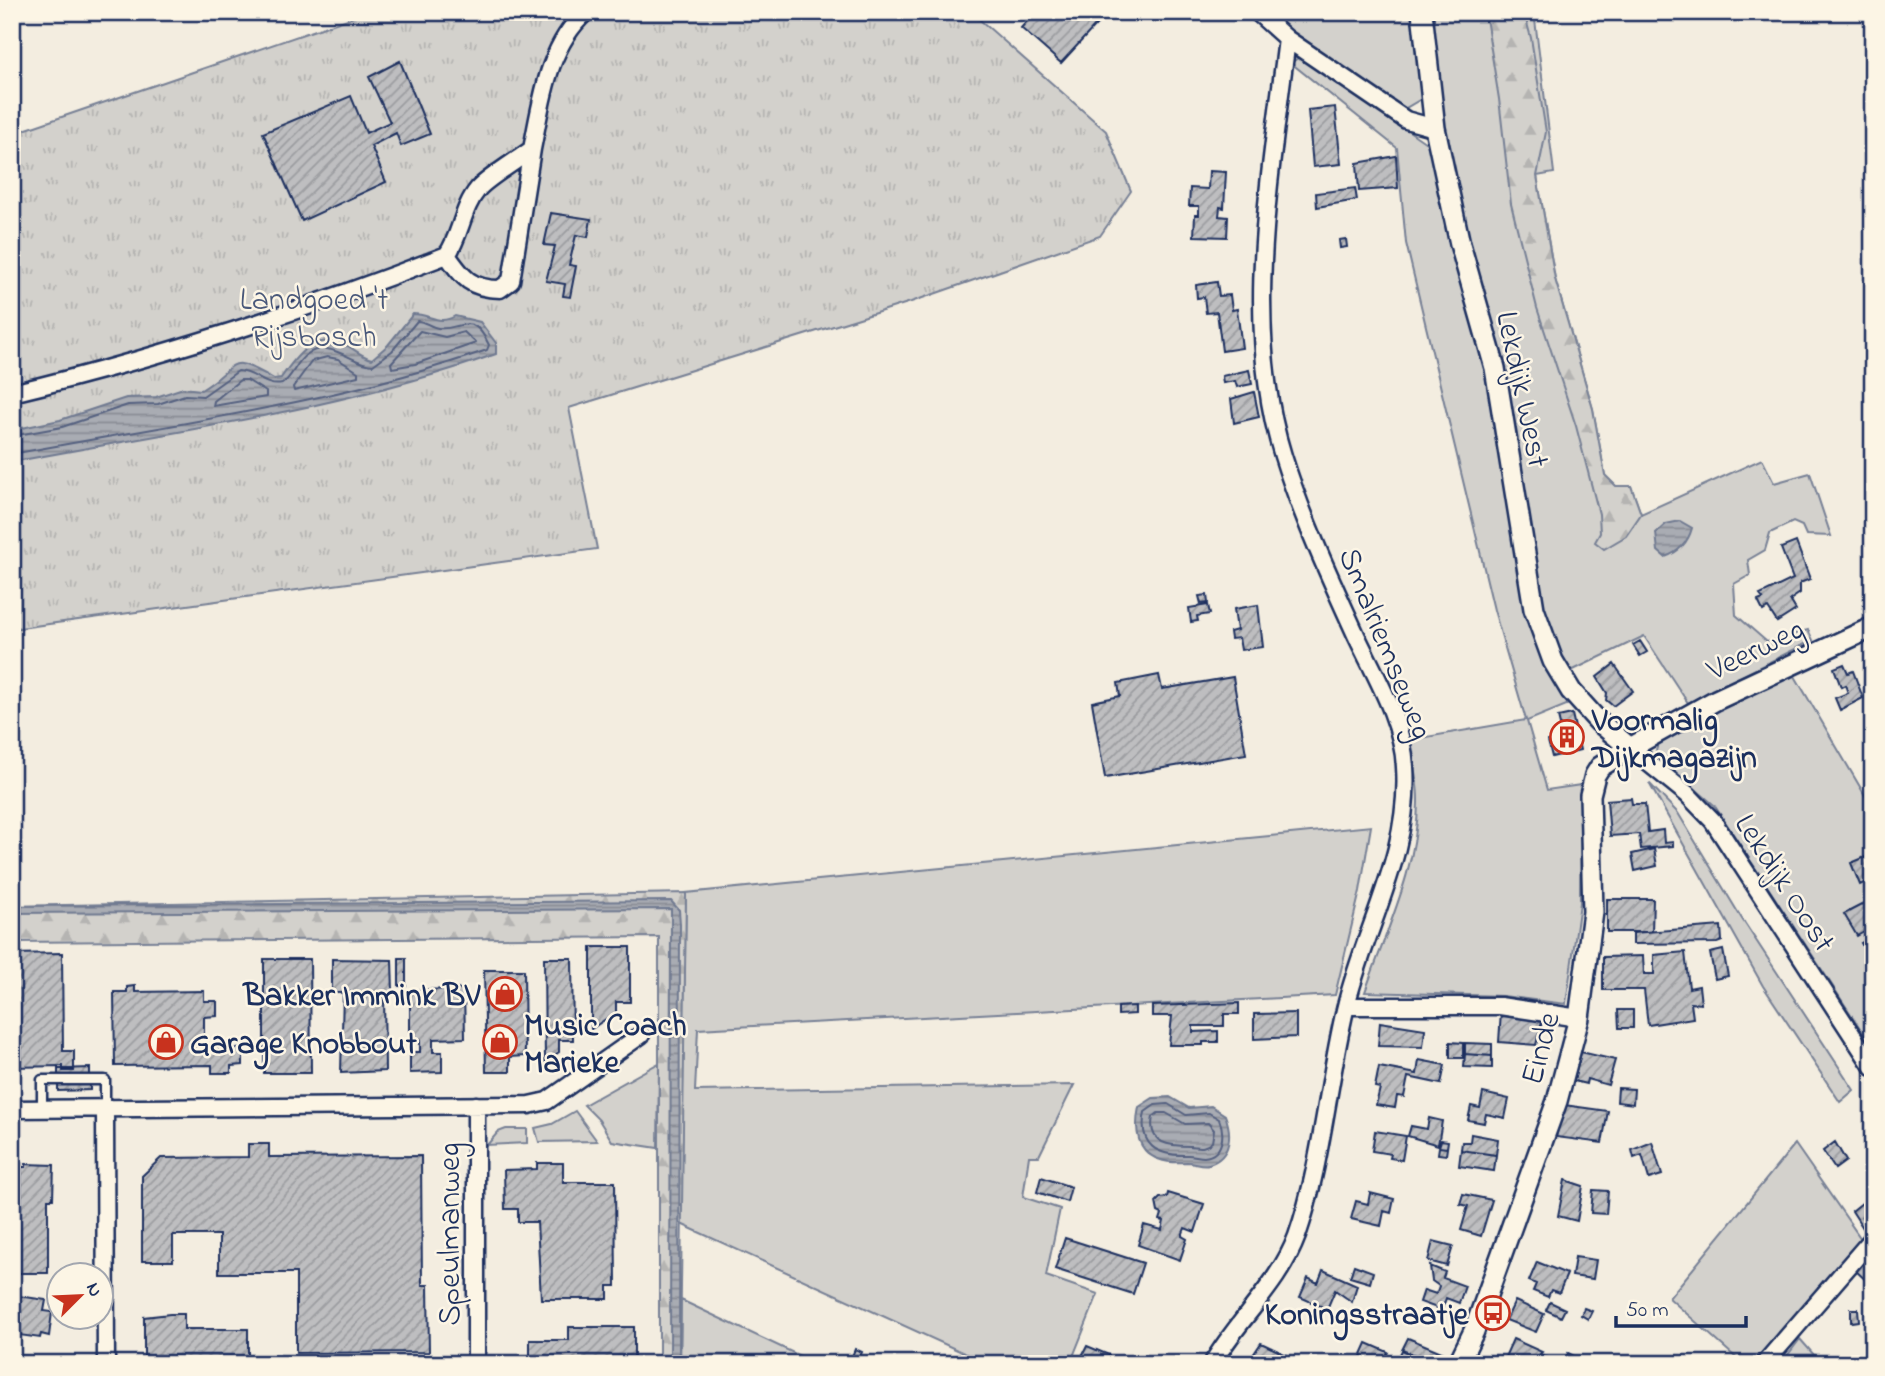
<svg xmlns="http://www.w3.org/2000/svg" width="1885" height="1376" viewBox="0 0 1885 1376" font-family="'Indie Flower',sans-serif">
	<defs>
		<pattern id="forest-firs" width="22" height="20" patternUnits="userSpaceOnUse" patternTransform="scale(1.75)"><rect width="22" height="20" fill="#d3d1cc"/><path d="M5 1l3.5 6h-7zM16 11l3.5 6h-7z" fill="#b5b4b2"/></pattern>
		<pattern id="park-tufts" width="24" height="20" patternUnits="userSpaceOnUse" patternTransform="scale(1.75)"><rect width="24" height="20" fill="#d3d1cc"/><path d="M3 7l-1-3M5 7V3M7 7l1-3M15 17l-1-3M17 17v-4M19 17l1-3" fill="none" stroke="#b5b4b2"/></pattern>
		<pattern id="water-rules" width="6" height="5" patternUnits="userSpaceOnUse" patternTransform="scale(1.75)"><rect width="6" height="5" fill="#a9acb3"/><path d="M0 2.5h6" fill="none" stroke="#898c95"/></pattern>
		<pattern id="building-hatch" width="6" height="6" patternUnits="userSpaceOnUse" patternTransform="scale(1.75)"><rect width="6" height="6" fill="#bebec0"/><path d="M-1 1l2-2M0 6l6-6M5 7l2-2" fill="none" stroke="#9a9b9f"/></pattern>
	</defs>
	<rect width="100%" height="100%" fill="#f3ede0"/>
	<filter id="ink" filterUnits="userSpaceOnUse"><feTurbulence type="fractalNoise" baseFrequency=".0143" numOctaves="2"/><feDisplacementMap in="SourceGraphic" scale="14" xChannelSelector="R" yChannelSelector="G"/><feConvolveMatrix kernelMatrix="1 2 1 2 8 2 1 2 1" color-interpolation-filters="sRGB"/></filter>
	<g filter="url(#ink)">
		<!-- green -->
		<path fill="#d3d1cc" stroke="#778095" stroke-width="2" d="M1267,12H1415L1424,90L1421,99L1404,109L1302,40Z
			M1428,12H1534L1554,173L1537,176L1555,279L1593,409L1605,476L1616,486H1631L1641,514L1762,459L1774,483L1810,473L1831,536L1806,535L1802,526L1793,522L1770,533L1765,550L1748,560L1750,575L1734,584L1736,615L1767,642L1808,630L1813,640L1688,703L1644,636L1567,673L1543,606L1530,529L1451,172Z
			M1301,56L1432,147L1484,364L1515,527L1574,702L1527,721L1547,790L1581,785L1580,903L1566,1004L1503,996L1365,992C1386,931 1419,864 1418,799C1418,780 1412,759 1409,740L1526,720L1494,610L1406,243L1397,148L1291,63Z
			M1792,671L1873,809V1048L1714,805L1655,754L1659,741Z
			M1649,783L1678,813L1742,919L1854,1090L1840,1102L1763,986Z
			M1371,826L1360,891L1335,995L698,1029L695,1091L1074,1085L1039,1156H1029L1023,1197L1060,1209L1046,1276L1098,1294L1070,1364H988L681,1224L686,893Z
			M659,1063L658,1148L612,1141L599,1120L584,1105Z
			M575,1111L597,1141L539,1142L535,1128L552,1124Z
			M506,1129H527V1143L487,1145L498,1132Z
			M1795,1144L1861,1239L1752,1364H1743L1669,1298Z
			M681,1300L817,1364H680Z
			M1800,1339L1822,1364H1781Z"/>
		<!-- forest -->
		<path fill="url(#forest-firs)" stroke="#778095" stroke-width="2" d="M1485,12H1524L1531,38L1546,132L1537,176L1555,279L1593,409L1605,475L1616,486H1631L1641,514L1626,536L1604,549L1595,542L1600,533L1599,514L1576,426L1537,308L1511,204L1499,99Z
			M686,893L680,1364H659V937L12,942V906Z"/>
		<!-- park -->
		<path fill="url(#park-tufts)" stroke="#778095" stroke-width="2" d="M368,12H971L1106,131L1131,191L1100,236L911,302L569,408L597,549L12,629V134Z"/>
		<!-- water -->
		<path fill="url(#water-rules)" stroke="#707a91" stroke-width="2" d="M413,314C430,314 439,326 455,316L480,322L496,343V354C340,410 174,431 12,462V430L60,420L126,398L156,397L183,388L201,390C241,366 225,351 274,379L281,378C296,356 312,333 343,344C353,347 360,356 372,359L388,345Z
			M1680,521L1692,528C1688,543 1679,552 1665,557L1658,551L1656,533L1666,524Z
			M671,901L679,910L680,924L679,1364H670L671,909L12,913V906Z
			M1170,1097L1189,1108L1211,1106L1225,1115C1232,1133 1232,1157 1209,1164C1202,1166 1194,1162 1187,1162C1147,1165 1131,1146 1139,1107L1153,1098Z"/>
		<g fill="none" stroke-linecap="round" stroke-linejoin="round">
			<!-- shore -->
			<path stroke="#546180" stroke-width="2" d="M420,331L445,337L464,332L476,343L415,364L392,368L391,363Z
				M327,357L338,359L358,372V376L294,391L293,387L312,361Z
				M240,380H247L266,392V397L213,406L214,401Z
				M12,436L62,427L128,405L158,404L185,395L203,396L238,371C255,371 265,388 282,384C293,377 296,362 306,355C331,337 350,364 373,365L392,351L417,321C425,321 430,327 438,328C458,332 472,308 489,345L487,350C334,404 170,424 12,454
				M1168,1104L1186,1115L1209,1113L1219,1119C1225,1133 1224,1155 1204,1157C1199,1157 1193,1155 1188,1155C1157,1156 1138,1146 1145,1112L1155,1105Z
				M1158,1113H1166L1185,1124L1208,1123L1214,1130L1212,1142C1204,1149 1200,1147 1190,1146C1171,1146 1147,1145 1153,1117Z"/>
		</g>
		<!-- building -->
		<path fill="url(#building-hatch)" stroke="#1b2f5e" stroke-width="2" d="M1035,12H1108L1061,63L1021,28Z
			M400,61L430,134L401,146L396,133L371,146L386,182L302,221L263,133L351,96L366,133L390,122L369,77Z
			M1335,107L1341,164L1313,167L1308,110Z
			M1396,156L1398,188L1359,191L1357,163Z
			M1209,171L1226,172L1224,208L1220,207L1219,216L1228,217L1227,237L1194,236L1195,215H1199V206H1189L1190,188L1208,189Z
			M1355,188L1357,200L1317,207L1316,193Z
			M551,213L591,219L588,237L576,235L569,265L576,266L570,297L563,296L565,284L546,281L555,246L544,245Z
			M1346,239L1347,247L1340,248L1339,240Z
			M1217,282L1219,296L1230,295L1232,310L1237,309L1242,348L1222,351L1217,312L1206,313L1204,297L1197,298L1196,285Z
			M1249,370L1252,384L1237,387L1235,381L1223,383L1222,376Z
			M1254,392L1259,417L1234,423L1231,399Z
			M1796,542L1810,579L1800,583V593L1790,600L1796,610L1777,622L1768,608L1763,611L1758,601L1763,599L1760,595L1793,579L1781,548Z
			M1207,595L1208,603L1201,604L1199,596Z
			M1208,605L1210,614L1197,616L1198,621L1191,622L1189,608Z
			M1258,605L1263,647L1241,650L1239,638L1231,639L1230,632L1237,630L1234,609Z
			M1640,641L1647,652L1640,656L1633,645Z
			M1614,664L1633,691L1613,706L1606,700L1607,693L1597,677Z
			M1844,664L1848,673L1853,671L1863,698L1840,710L1835,698L1848,693L1845,685L1841,687L1834,668Z
			M1159,675L1162,689L1233,677L1246,754L1105,778L1092,702L1120,696L1118,683Z
			M1572,714L1580,750L1552,757L1548,741L1558,739L1557,735L1562,733L1558,717Z
			M1631,798L1632,804H1645L1648,832L1663,830L1664,843L1673,842V846L1641,849L1639,834L1610,836L1607,800Z
			M1654,849L1657,866L1635,871L1632,854Z
			M1868,856L1873,879L1860,885L1851,863Z
			M1607,899H1653L1652,932H1607Z
			M1873,899V927L1857,936L1844,914Z
			M1721,926L1722,941L1717,943L1633,944V933Z
			M1873,937V956L1869,958L1861,943Z
			M591,947H630V1002H616V1012L591,1029Z
			M1723,950L1728,976L1715,979L1710,953Z
			M1685,952L1689,988L1699,986L1701,1004L1691,1003L1693,1018L1648,1025L1644,990H1603V957L1643,956L1644,974H1654V955Z
			M62,953L63,1051H74V1071H63V1066L12,1067V1042H19L18,1015H12V954Z
			M399,958H406V986H399Z
			M544,958H572L573,1040H559V1052L545,1062Z
			M264,959H310L311,1073H264Z
			M332,959L392,960L393,992L332,993Z
			M484,970H524L525,1056L510,1057V1072H486Z
			M135,986V992L204,991V1001H217V1016L204,1017V1050L243,1048V1065L231,1066V1073H212V1065L115,1066L114,992H127V987Z
			M464,989L465,1038L433,1039V1052H442V1072L410,1073V1052H420V1039H410V990Z
			M343,992H384L385,1071L341,1073Z
			M1239,1003V1014H1224V1026H1193V1032L1218,1031V1042H1203V1045H1169L1172,1016H1152V1006Z
			M1135,1006V1014L1118,1015V1007Z
			M1618,1010H1633V1028H1619Z
			M1501,1012L1543,1018L1536,1045L1499,1042Z
			M1296,1013V1037L1254,1039V1014Z
			M1380,1022L1425,1029L1423,1047L1378,1046Z
			M1450,1042L1463,1043V1058H1450Z
			M1465,1043L1492,1044V1056L1465,1054Z
			M1581,1052L1615,1060L1608,1085L1587,1079L1586,1084L1574,1081Z
			M1465,1054L1492,1056V1068L1464,1067Z
			M1419,1060L1445,1065L1441,1084L1408,1077L1404,1097L1397,1096L1395,1108L1376,1105L1380,1088L1375,1087L1379,1067L1417,1074Z
			M90,1068V1090L58,1091V1069Z
			M1618,1088L1634,1089L1633,1104L1617,1102Z
			M1483,1093L1509,1099L1505,1118L1486,1114L1484,1123L1468,1120L1471,1106L1480,1108Z
			M1564,1105L1608,1111L1602,1143L1556,1137Z
			M1429,1118L1442,1121L1438,1145L1408,1136L1411,1126L1427,1129Z
			M1375,1131L1406,1136L1402,1160L1390,1158L1391,1154L1372,1151Z
			M1471,1134L1498,1139L1496,1155L1461,1150L1462,1142H1470Z
			M1441,1140L1448,1141L1447,1148L1439,1147Z
			M1652,1142L1662,1175L1649,1179L1642,1155L1634,1158L1632,1150Z
			M1835,1142L1846,1161L1835,1169L1823,1151Z
			M248,1144H269V1157L421,1156L422,1285H428L429,1352L296,1353V1273H219V1235H173V1261H142V1176L161,1158L248,1157Z
			M1439,1147L1447,1148L1446,1155L1438,1154Z
			M1461,1150L1496,1155L1494,1171L1459,1166Z
			M537,1163H563V1182H615L616,1286H608V1299H541L537,1222H518V1209H505L504,1170L537,1169Z
			M26,1164L54,1165L53,1199H48V1273H12V1167H26Z
			M1041,1177L1071,1187L1067,1202L1037,1192Z
			M1565,1180L1583,1186L1577,1221L1558,1216Z
			M1593,1190L1608,1191L1606,1214L1591,1213Z
			M1168,1193L1204,1204L1195,1232L1185,1228L1182,1236L1187,1239L1180,1260L1138,1245L1144,1225L1162,1230L1164,1221L1160,1220L1162,1214L1158,1212L1156,1202L1160,1198L1167,1197Z
			M1370,1193L1394,1199L1391,1213L1384,1211L1381,1226L1351,1219L1356,1201L1368,1204Z
			M1463,1194L1492,1200L1481,1236L1461,1230L1468,1206L1460,1204Z
			M1873,1194V1209L1862,1217L1868,1225L1863,1228L1852,1211Z
			M1065,1238L1143,1263L1133,1294L1055,1269Z
			M1433,1241L1453,1246L1447,1266L1428,1261Z
			M1871,1254L1873,1256L1872,1286L1855,1270Z
			M1575,1257L1596,1260L1593,1279L1572,1276Z
			M1537,1262L1567,1274L1559,1293L1551,1290L1548,1297L1533,1291L1536,1284L1529,1281Z
			M1354,1265L1373,1272L1370,1283L1350,1277Z
			M1430,1266L1445,1272L1443,1278L1465,1286L1459,1303L1446,1298L1442,1310L1420,1302L1424,1290L1436,1294L1439,1286L1432,1281Z
			M1323,1270L1357,1285L1352,1302L1335,1290L1327,1309L1300,1297L1308,1278L1318,1283Z
			M12,1295L46,1300L44,1311L52,1312L49,1336L41,1334L40,1338L12,1334Z
			M1515,1301L1544,1314L1536,1332L1506,1320Z
			M1550,1302L1565,1309L1561,1317L1546,1310Z
			M1584,1308L1592,1311L1588,1319L1581,1315Z
			M1851,1309H1858L1859,1321L1851,1322Z
			M170,1314H184V1329H248V1364H144V1317Z
			M569,1327H634V1364H530V1340H569Z
			M1408,1338L1444,1353L1439,1364L1402,1350Z
			M1513,1339L1542,1352L1540,1354L1548,1358L1545,1364H1520L1505,1357Z
			M1261,1343L1291,1357L1288,1364H1247Z
			M1367,1343L1388,1352L1383,1364L1359,1361Z
			M1087,1346L1109,1355L1106,1364H1095L1081,1358Z
			M855,1349L862,1352L858,1362L851,1359Z
			M1402,1350L1433,1364H1399L1396,1363Z
			M1568,1353L1586,1362L1585,1364L1564,1362Z
			M12,1354L51,1361V1364H12Z"/>
		<g fill="none" stroke-linecap="round" stroke-linejoin="round">
			<!-- service casing -->
			<g stroke="#1b2f5e" stroke-width="13">
				<path id="service" d="M42,1110V1080H105V1111"/>
			</g>
			<!-- minor casing -->
			<g stroke="#1b2f5e" stroke-width="21">
				<path id="minor" d="M1257,12L1287,39L1406,120L1435,128
					M447,255C463,278 471,289 500,289L511,281L532,149
					M12,393C160,358 305,310 447,255C461,235 462,208 478,189C486,179 519,159 532,149C542,101 547,47 586,12
					M1630,748L1687,794L1713,821L1873,1067
					M1346,1006H1500L1579,1018
					M476,1105V1364
					M12,1109L529,1105L547,1101L641,1035
					M105,1111L106,1364
					M1212,1364C1237,1320 1279,1285 1297,1236C1321,1167 1328,1082 1345,1010C1364,928 1411,854 1405,767C1403,722 1376,677 1357,637C1330,578 1302,517 1283,456C1242,325 1271,173 1287,39
					M1764,1364L1873,1238"/>
			</g>
			<!-- tertiary casing -->
			<g stroke="#1b2f5e" stroke-width="24">
				<path id="tertiary" d="M1422,12L1435,128L1460,244L1495,368L1534,609L1553,661L1571,691L1598,721L1630,748
					M1458,1364L1474,1331L1557,1101L1579,1018L1593,912L1590,795L1595,775L1600,767L1630,748L1716,700L1873,627"/>
			</g>
			<!-- service -->
			<use href="#service" stroke="#fcf5e5" stroke-width="8"/>
			<!-- minor -->
			<use href="#minor" stroke="#fcf5e5" stroke-width="16"/>
			<!-- tertiary -->
			<use href="#tertiary" stroke="#fcf5e5" stroke-width="19"/>
		</g>
	</g>
	<!-- icons -->
	<defs>
		<g id="building-ring" transform="scale(1.75)"><circle r="9.5" fill="#fcf5e5" stroke="#c8321e" stroke-width="1.5"/><path d="M-4-6H4V6H1V3H-1V6H-4ZM-2.5-4.3h1.7v1.8h-1.7ZM.8-4.3h1.7v1.8H.8ZM-2.5-1h1.7V.8h-1.7ZM.8-1h1.7V.8H.8Z" fill="#c8321e"/></g>
		<g id="shop-ring" transform="scale(1.75)"><circle r="9.5" fill="#fcf5e5" stroke="#c8321e" stroke-width="1.5"/><path d="M-5-2.5h2.3a2.7 3.5 0 0 1 5.4 0H5L5.5 6h-11ZM-1.5-2.5h3a1.5 2.3 0 0 0-3 0Z" fill="#c8321e"/></g>
		<g id="bus-ring" transform="scale(1.75)"><circle r="9.5" fill="#fcf5e5" stroke="#c8321e" stroke-width="1.5"/><path d="M-5-6H5V4H4V6H2V4H-2V6H-4V4H-5ZM-3.5-4V0h7V-4ZM-3.5 1.2v1.5H-2V1.2ZM2 1.2v1.5H3.5V1.2Z" fill="#c8321e"/></g>
	</defs>
	<g fill-rule="evenodd">
		<use href="#building-ring" x="1567" y="737"/>
		<use href="#shop-ring" x="505" y="994"/>
		<use href="#shop-ring" x="166" y="1042"/>
		<use href="#shop-ring" x="500" y="1042"/>
		<use href="#bus-ring" x="1493" y="1313"/>
	</g>
	<g text-anchor="middle" stroke-width="5" stroke-linejoin="round" paint-order="stroke">
		<!-- park labels -->
		<g font-size="32" fill="#49587a" stroke="#fcf5e5">
			<text x="314" y="309">Landgoed 't<tspan x="314" dy="37">Rijsbosch</tspan></text>
		</g>
		<!-- street labels -->
		<g font-size="32" fill="#1b2f5e" stroke="#fcf5e5">
			<text transform="translate(1524 389) rotate(78)" y="11">Lekdijk West</text>
			<text transform="translate(1387 643) rotate(68)" y="11">Smalriemseweg</text>
			<text transform="translate(1755 648) rotate(-26)" y="11">Veerweg</text>
			<text transform="translate(1786 882) rotate(57)" y="11">Lekdijk Oost</text>
			<text transform="translate(1539 1048) rotate(-75)" y="11">Einde</text>
			<text transform="translate(448 1234) rotate(-90)" y="11">Speulmanweg</text>
		</g>
		<!-- poi labels -->
		<g font-size="32" font-weight="bold" fill="#1b2f5e" stroke="#fcf5e5" text-anchor="start">
			<text x="1592" y="730">Voormalig<tspan x="1592" dy="37">Dijkmagazijn</tspan></text>
			<text x="480" y="1005" text-anchor="end">Bakker Immink BV</text>
			<text x="524" y="1035">Music Coach<tspan x="524" dy="37">Marieke</tspan></text>
			<text x="190" y="1053">Garage Knobbout</text>
			<text x="1468" y="1324" text-anchor="end">Koningsstraatje</text>
		</g>
	</g>
	<!-- margin -->
	<rect width="1885" height="1376" fill="none" stroke="#fcf5e5" stroke-width="42"/>
	<rect x="21" y="21" width="1843" height="1334" fill="none" stroke="#1b2f5e" stroke-width="2.5" filter="url(#ink)"/>
	<!-- north arrow -->
	<g transform="translate(80 1296) rotate(66)"><circle r="33" fill="#fcf5e5" stroke="#a2a6af" stroke-width="2"/>
	<path d="M0-5L12 26L0 18L-12 26Z" fill="#c8321e"/>
	<text y="-10" font-size="19" font-weight="bold" text-anchor="middle" fill="#1b2f5e">N</text>
	</g>
	<!-- scale -->
	<path d="M1616 1316v10h130v-10" fill="none" stroke="#1b2f5e" stroke-width="3.5"/>
	<text x="1626" y="1316" font-size="21" fill="#1b2f5e" stroke="#fcf5e5" stroke-width="5" paint-order="stroke">50 m</text>
</svg>
